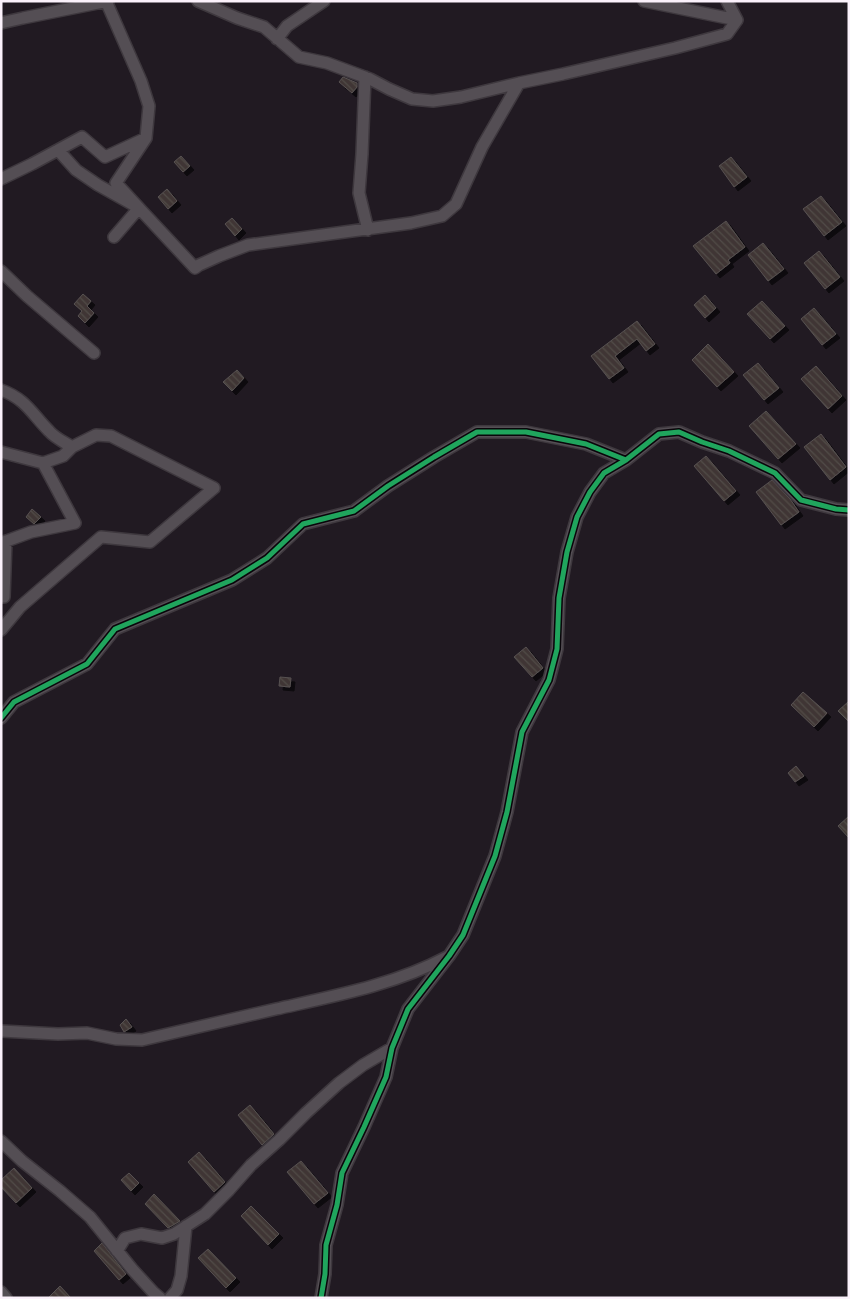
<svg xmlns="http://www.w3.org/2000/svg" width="850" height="1299" viewBox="0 0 850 1299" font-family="'Archivo Narrow',sans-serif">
	<defs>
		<pattern id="building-back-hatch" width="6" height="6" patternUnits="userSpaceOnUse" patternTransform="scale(1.25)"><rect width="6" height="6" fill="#3f3634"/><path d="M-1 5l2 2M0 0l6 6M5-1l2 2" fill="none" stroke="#524a48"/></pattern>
		<filter id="shadow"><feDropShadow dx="4" dy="4" stdDeviation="0" flood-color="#0009"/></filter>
	</defs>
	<rect width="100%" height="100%" fill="#211a22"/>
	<!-- building -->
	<path fill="url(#building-back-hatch)" stroke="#575151" filter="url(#shadow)" d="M343,77L357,83V87L352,93L339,82Z
		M181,156L190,166L183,172L174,162Z
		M731,157L747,177L734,187L719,166Z
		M167,189L177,201L168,209L158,197Z
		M821,196L842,222L824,236L803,209Z
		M232,218L242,229L235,236L225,224Z
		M726,221L745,247L728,260L730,263L716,274L693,246Z
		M763,243L784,269L768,281L748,255Z
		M819,251L840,277L825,289L804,263Z
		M83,294L91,301L87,306L94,313L85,323L78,316L82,311L74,304Z
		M705,295L716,308L705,318L694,305Z
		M762,301L785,326L770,339L747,314Z
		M814,308L836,334L822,345L801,319Z
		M637,321L655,344L646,351L637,339L615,356L624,368L609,379L591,356Z
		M708,344L734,372L717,387L692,360Z
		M758,363L779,388L764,400L743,375Z
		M816,366L842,396L828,409L801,379Z
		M237,370L244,378L232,391L223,382Z
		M766,411L796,444L778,459L749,426Z
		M821,434L846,467L830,480L804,447Z
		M706,456L736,491L724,501L694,466Z
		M772,480L790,499L799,512L781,525L756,492Z
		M32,509L41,517L34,524L26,517Z
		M526,647L543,668L532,677L514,657Z
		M280,677L291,678L290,687L279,686Z
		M803,692L827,713L814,727L791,705Z
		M849,701V722L838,711Z
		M796,766L804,776L795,782L788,773Z
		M849,816V838L838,826Z
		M126,1019L132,1027L124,1032L120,1025Z
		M250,1105L274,1134L262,1145L238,1115Z
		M199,1152L225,1182L214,1192L188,1162Z
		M301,1161L328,1193L314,1204L287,1172Z
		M14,1168L32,1188L16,1203L1,1187V1180Z
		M129,1173L139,1183L131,1191L121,1180Z
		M154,1194L180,1221L168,1228L145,1204Z
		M251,1206L279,1234L268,1245L241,1216Z
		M102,1243L126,1274L119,1280L94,1251Z
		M208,1249L236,1278L226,1288L198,1258Z
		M60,1286L71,1298H48Z"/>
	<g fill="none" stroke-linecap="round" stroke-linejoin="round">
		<!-- minor casing -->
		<g stroke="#3e383e" stroke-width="14">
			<path id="minor" d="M106,1L141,81L149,106L146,138L116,183L139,208L114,237
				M198,1L237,18L264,27L299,57L327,63L370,79L389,89L412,99L433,101L461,97L519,83L563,74L675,48L727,34L737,20
				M644,1L737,20
				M727,1L737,20
				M1,23L23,18L108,1
				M277,39L287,26L324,1
				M365,77L362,154L359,193L368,230
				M58,150L76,170L98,185L139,208L195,268L199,265L219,256L248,245L411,223L442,216L456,204L482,147L519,83
				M1,179L32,164L82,137L105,157L146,138
				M1,271L27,296L94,353
				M1,390C26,399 32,414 49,431C55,438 64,442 72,447
				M1,452L43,463
				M1,543L31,532L75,523L43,463L63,456L72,447L96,435L111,436L214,488L150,542L101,537L20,607L1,630
				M1,597H4L6,541
				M1,718L14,702L87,664L115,629L232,580L267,558L303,524L354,511L388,486L434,457L477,432H526L586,444L626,460
				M1,1031L58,1034L87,1033L116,1039L142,1040C187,1030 231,1019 276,1009C334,996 394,985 447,957
				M1,1141L22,1161L60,1191L90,1217L132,1269L153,1292L160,1298
				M117,1251L125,1238L141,1234L162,1238L174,1234L205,1214L229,1190L251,1165L279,1140L306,1113L339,1083L363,1065L392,1048
				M1,1292L6,1298
				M170,1298L177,1290L181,1276L186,1226
				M321,1298L325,1274L326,1245L337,1205L342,1173L364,1127L386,1077L392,1048L408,1009L449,956L463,935L495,856L507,812L522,732L549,680L557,649L559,598L567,552L577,517L590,492L604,473L626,460L659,434L679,432L702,442L729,451L775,473L801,500L836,509L849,510"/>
		</g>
		<!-- minor -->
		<use href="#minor" stroke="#544e54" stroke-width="11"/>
		<!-- cycleway casing -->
		<g stroke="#09050a" stroke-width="8">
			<path id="cycleway" d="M1,718L14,702L87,664L115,629L232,580L267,558L303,524L354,511L388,486L434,457L477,432H526L586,444L626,460
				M321,1298L325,1274L326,1245L337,1205L342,1173L364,1127L386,1077L392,1048L408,1009L449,956L463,935L495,856L507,812L522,732L549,680L557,649L559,598L567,552L577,517L590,492L604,473L626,460L659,434L679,432L702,442L729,451L775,473L801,500L836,509L849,510"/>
		</g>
		<!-- cycleway -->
		<use href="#cycleway" stroke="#20a55d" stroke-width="5"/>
	</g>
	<!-- border -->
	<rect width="850" height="1299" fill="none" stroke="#fbf1fb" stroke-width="5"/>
</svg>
